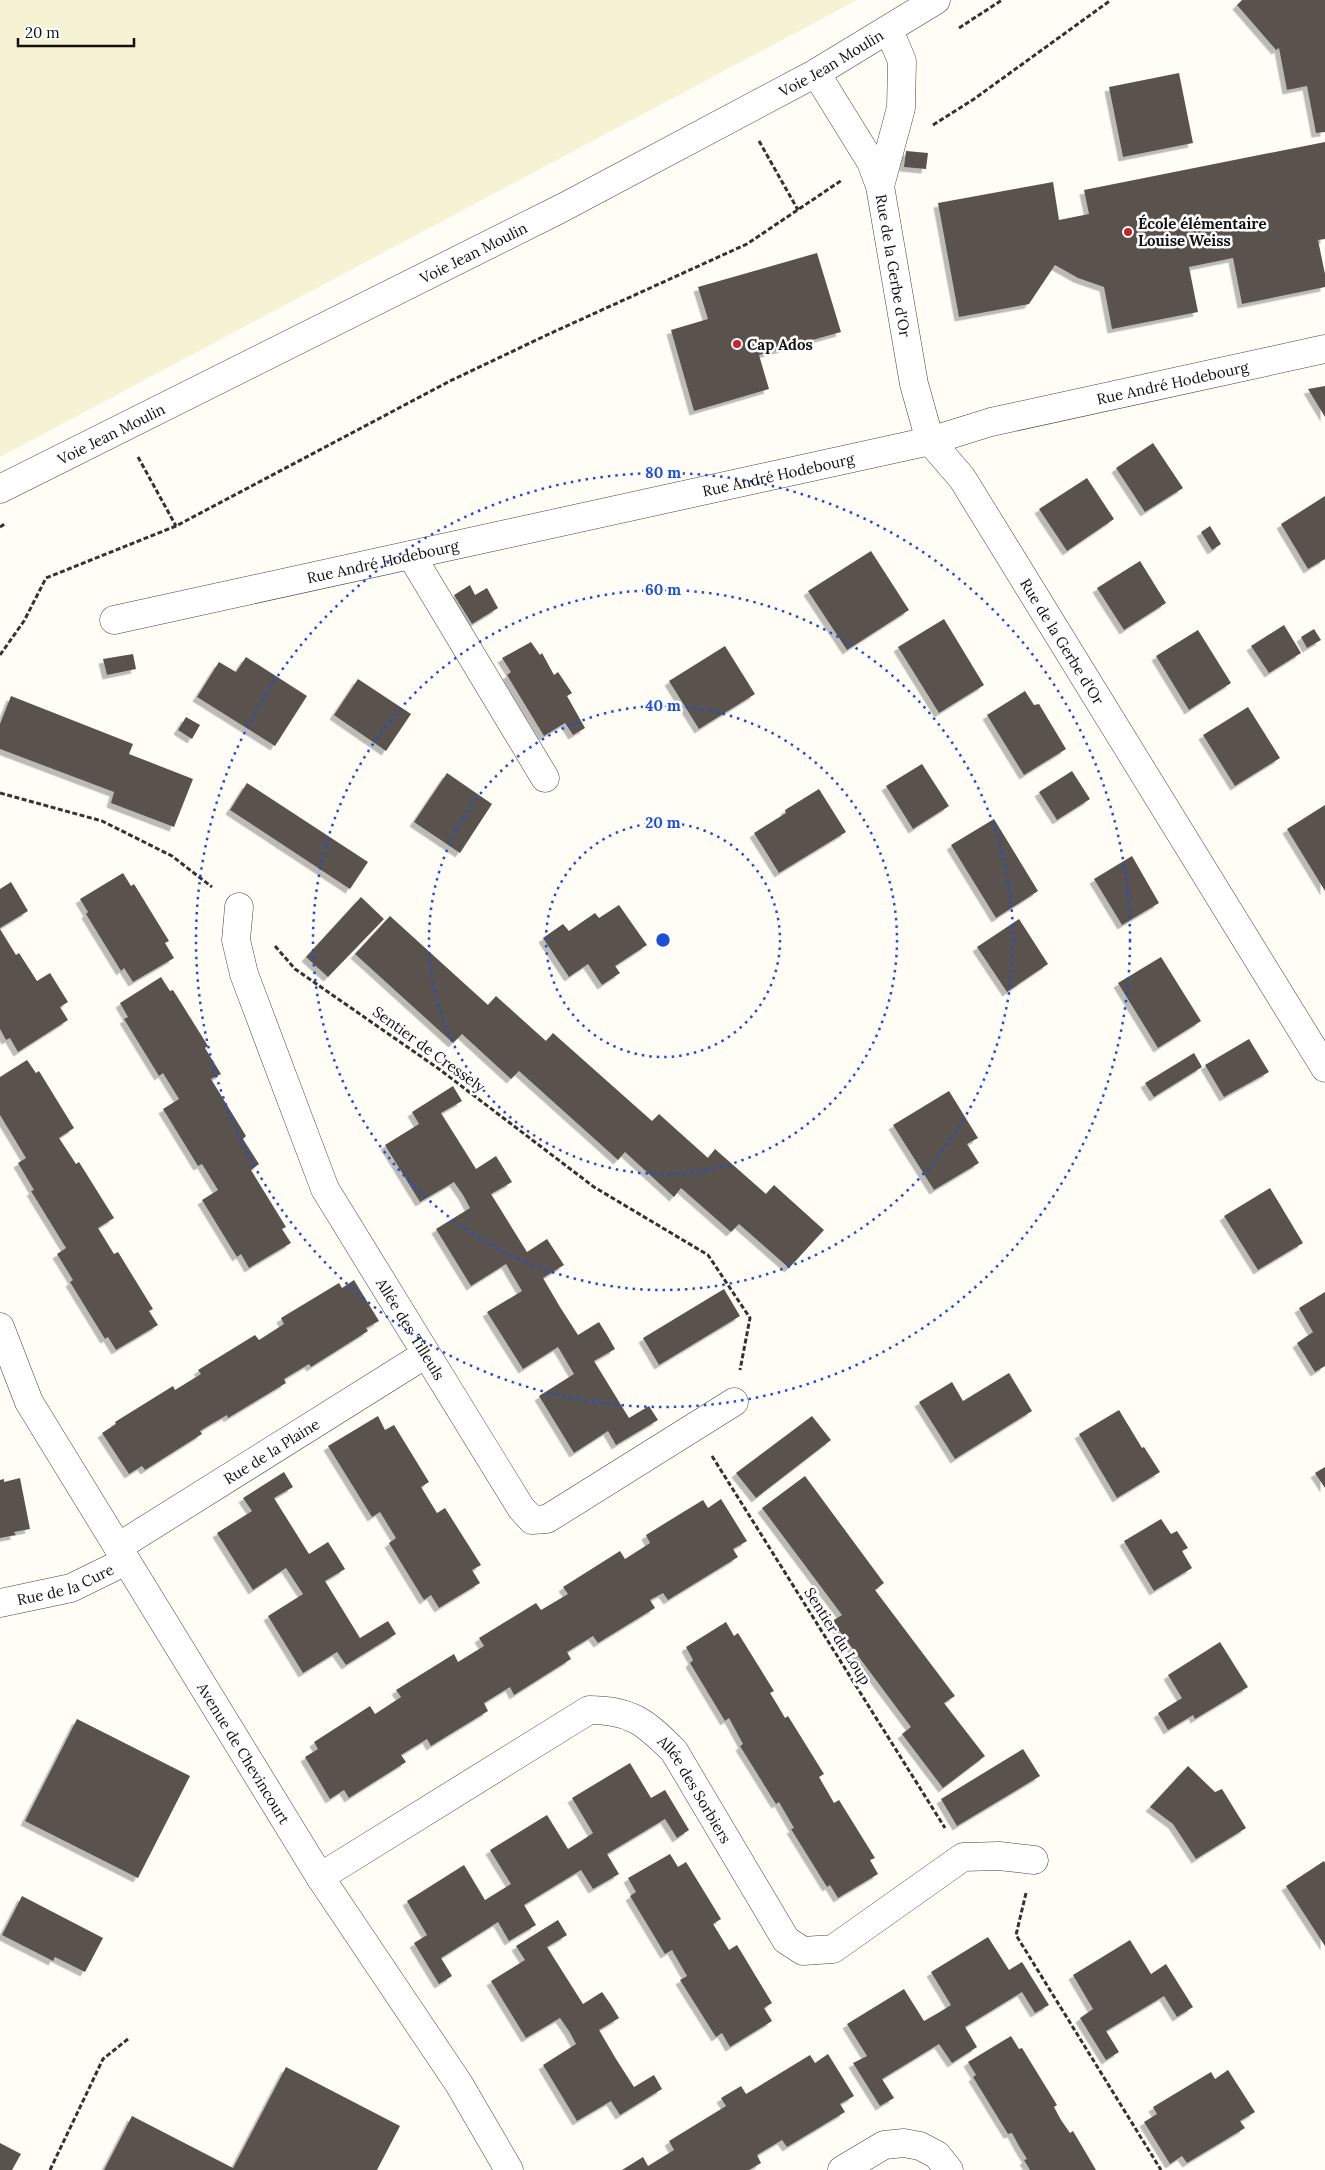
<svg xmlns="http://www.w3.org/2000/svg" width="1325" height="2170" font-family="Lora,serif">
<defs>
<filter id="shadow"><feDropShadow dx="-4.5" dy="4.5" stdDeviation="0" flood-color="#0004"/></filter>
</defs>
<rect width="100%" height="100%" fill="#fffdf5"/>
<path fill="#f6f3d4" d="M0,0H857L0,457Z"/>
<path fill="#5a524d" filter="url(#shadow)" d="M1242,0H1325V132L1316,133L1307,86L1287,90L1279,48L1276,50L1237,5Z
M1179,73L1193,143L1123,157L1109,87Z
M1325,142V239L1318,240L1325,274V287L1242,304L1233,258L1189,267L1198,312L1112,329L1104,287L1078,278L1055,265L1029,304L959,317L938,203L1053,182L1059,220L1089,214L1084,190Z
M906,151L928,153L926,169L904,167Z
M817,253L841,332L759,355L769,389L694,411L671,330L708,319L698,287Z
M1325,386V417L1308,389Z
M1153,443L1183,488L1145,512L1116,468Z
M1087,478L1114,519L1067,551L1039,509Z
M1325,496V559L1308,569L1281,524Z
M1210,526L1221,544L1212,550L1201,532Z
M871,551L909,610L847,650L808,591Z
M1140,561L1166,603L1124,630L1097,588Z
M470,585L475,595L487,588L498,608L472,624L454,595Z
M944,619L984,685L939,713L898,647Z
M1284,625L1301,653L1269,673L1251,646Z
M1314,629L1321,640L1307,648L1301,637Z
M1198,630L1231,683L1189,710L1156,656Z
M531,642L540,655L542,653L554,675L558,672L572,693L567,696L585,728L573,735L565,723L544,736L507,675L511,672L502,658Z
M725,646L755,694L699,729L669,681Z
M133,654L136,669L107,675L103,659Z
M246,657L307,696L275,746L197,697L219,662L236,672Z
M358,679L411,714L386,751L334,715Z
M1025,691L1034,705L1039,704L1066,749L1024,775L987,715Z
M11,696L133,744L129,754L193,779L174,827L111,803L114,792L0,749V724Z
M1248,707L1280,758L1235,786L1203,735Z
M186,717L200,725L192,739L178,730Z
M922,764L949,806L913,829L886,786Z
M1072,771L1090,799L1057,820L1039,792Z
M447,773L492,804L460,853L414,822Z
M247,783L368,862L350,889L230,810Z
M819,789L846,832L779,873L754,833L786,813L785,810Z
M1325,805V891L1287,829Z
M994,819L1038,891L996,918L951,845Z
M1132,856L1159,903L1122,925L1094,879Z
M123,873L131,886L134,884L169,941L165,943L174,958L133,982L124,968L121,971L86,914L88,912L80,899Z
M11,882L28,911L0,928V889Z
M361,897L384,919L328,977L306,957Z
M619,905L647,945L615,966L620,973L602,985L588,964L569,977L543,938L563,924L569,931L595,913L599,918Z
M390,916L488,1005L496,996L546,1041L553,1033L652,1121L659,1114L708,1158L715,1149L766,1194L774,1185L824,1230L789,1268L739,1224L731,1232L681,1188L674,1197L625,1152L618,1160L519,1071L511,1079L462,1034L453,1043L355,954Z
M1019,919L1048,964L1007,992L977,947Z
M0,929L16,955L19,953L37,981L50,973L68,1002L60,1007L68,1020L18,1052L10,1038L6,1040L0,1029Z
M1161,957L1201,1021L1158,1048L1118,983Z
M161,977L170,991L173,990L208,1046L205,1048L221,1074L211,1079L246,1136L243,1139L259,1164L251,1170L286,1227L282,1229L291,1243L249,1268L241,1254L237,1257L202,1200L218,1190L202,1164L198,1166L163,1109L179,1099L163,1073L159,1076L124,1019L128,1017L120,1003Z
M1249,1039L1269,1072L1224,1097L1205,1065Z
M1194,1053L1202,1067L1154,1097L1145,1083Z
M27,1060L36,1073L39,1071L74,1128L59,1138L76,1164L79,1162L114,1218L98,1228L114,1254L118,1252L153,1309L149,1311L158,1325L116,1350L108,1337L105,1339L70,1282L73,1280L57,1254L66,1248L31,1191L34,1190L18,1163L26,1158L0,1115V1077Z
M453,1086L462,1101L441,1113L476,1169L496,1156L512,1182L491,1194L527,1252L547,1239L564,1265L543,1278L560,1307L578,1335L599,1322L607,1335L615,1349L594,1361L629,1418L649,1406L658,1420L616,1445L608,1431L574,1453L539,1396L574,1374L558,1347L523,1369L487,1312L522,1291L506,1264L471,1286L436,1229L470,1208L463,1195L454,1182L420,1202L385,1145L419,1124L412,1112Z
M949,1091L978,1138L967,1144L979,1163L934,1190L893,1125Z
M1270,1188L1303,1243L1258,1270L1224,1216Z
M354,1280L379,1321L366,1328L368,1331L311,1367L309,1364L284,1379L286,1383L228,1418L227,1415L213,1423L200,1431L202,1434L145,1470L142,1466L129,1474L102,1433L116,1424L115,1422L173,1386L175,1390L201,1374L198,1370L255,1335L259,1340L284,1324L281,1318L339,1283L342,1288Z
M724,1289L740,1316L659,1365L643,1338Z
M1325,1292V1366L1315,1372L1297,1343L1313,1332L1299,1308Z
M1009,1373L1032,1411L955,1459L919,1402L952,1382L963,1401Z
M1119,1410L1142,1448L1144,1447L1160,1472L1117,1498L1079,1434Z
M378,1416L385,1430L394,1425L429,1482L421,1487L437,1513L445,1508L481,1565L472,1570L480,1583L439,1608L431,1595L424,1600L389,1543L396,1538L380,1512L372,1517L328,1446Z
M812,1416L831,1440L756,1498L736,1473Z
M1325,1467V1488L1315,1473Z
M284,1472L293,1487L274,1498L309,1554L328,1542L337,1556L345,1569L325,1581L360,1638L388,1621L396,1634L346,1665L337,1652L303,1673L268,1616L303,1594L286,1568L253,1590L217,1533L252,1511L243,1498Z
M805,1476L884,1583L875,1590L955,1696L944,1703L985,1756L943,1788L902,1734L911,1727L832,1621L842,1615L762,1508Z
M20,1478L30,1529L14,1532L16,1535L0,1538V1480L4,1479V1482Z
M721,1499L747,1541L733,1549L738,1557L668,1600L663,1593L650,1600L655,1608L598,1643L593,1636L567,1652L571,1659L514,1695L510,1687L484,1703L488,1711L431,1746L427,1739L401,1755L406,1762L349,1798L344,1790L330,1799L305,1757L318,1749L314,1742L370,1706L375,1714L401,1697L396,1690L454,1654L458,1662L484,1646L479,1638L536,1603L541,1610L568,1594L563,1587L620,1551L625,1559L650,1543L646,1535L680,1514L703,1500L708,1508Z
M1161,1519L1171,1534L1177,1531L1188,1548L1182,1551L1192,1568L1154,1591L1124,1541Z
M726,1622L734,1636L738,1633L774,1691L770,1693L778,1706L785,1718L788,1716L824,1774L819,1777L834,1803L839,1800L875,1858L870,1860L878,1874L838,1898L830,1885L827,1887L791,1829L794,1828L779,1802L776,1804L740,1746L743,1744L729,1718L725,1721L690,1663L693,1660L686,1647Z
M1220,1642L1248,1687L1195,1719L1193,1715L1168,1730L1158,1713L1182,1698L1168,1675Z
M77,1719L190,1776L138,1878L25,1821Z
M1023,1749L1040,1776L957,1826L941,1799Z
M630,1763L651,1798L665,1790L689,1830L677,1838L665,1819L607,1854L619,1874L593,1889L581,1870L524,1905L536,1925L509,1941L498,1922L441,1958L452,1976L439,1984L414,1943L427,1935L407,1901L464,1865L485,1900L511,1884L490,1850L547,1815L568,1849L581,1841L593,1833L572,1798Z
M1188,1766L1215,1792L1222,1789L1246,1828L1196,1859L1173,1824L1150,1807Z
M670,1854L678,1867L686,1862L721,1919L713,1924L729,1950L737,1945L772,2003L764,2008L772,2021L730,2047L722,2033L716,2037L680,1980L687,1976L672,1950L665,1954L630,1896L636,1892L628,1878Z
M1324,1861L1325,1863V1946L1286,1886Z
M22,1896L103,1938L85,1972L55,1957L53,1961L2,1935Z
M558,1920L567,1935L547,1947L583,2004L602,1992L611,2005L619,2018L599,2030L616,2059L634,2087L654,2075L662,2089L620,2115L611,2101L577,2121L543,2065L576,2044L569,2031L560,2018L526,2038L491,1981L525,1960L516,1946Z
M988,1937L1009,1970L1022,1962L1049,2005L1035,2013L1022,1992L965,2027L977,2047L952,2063L939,2044L882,2079L894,2098L880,2106L853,2063L867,2056L847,2024L904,1989L924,2021L938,2013L951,2005L931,1972Z
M1130,1940L1151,1974L1166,1964L1193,2007L1177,2017L1164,1996L1106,2031L1119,2052L1106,2060L1080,2018L1093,2009L1073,1975Z
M1011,2036L1019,2049L1022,2048L1057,2105L1054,2107L1061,2120L1070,2133L1073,2131L1096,2170H1030L1024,2160L1027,2159L1019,2146L1012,2133L1008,2134L973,2077L976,2075L968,2062Z
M828,2054L854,2096L840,2104L845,2112L787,2147L782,2140L757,2155L761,2163L749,2170H622L643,2157L648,2166L674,2150L669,2141L726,2106L721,2098L741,2086L746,2094L810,2055L815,2063Z
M286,2067L400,2126L377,2170H104L132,2116L233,2168Z
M1228,2070L1255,2112L1240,2121L1245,2128L1187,2163L1182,2156L1170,2164L1144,2122L1157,2114L1153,2107L1211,2072L1215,2079Z
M0,2143L21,2154L12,2170H0Z"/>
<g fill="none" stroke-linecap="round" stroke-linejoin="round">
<defs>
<g id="minor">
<path id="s1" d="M816,73L871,162L880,186L914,384L930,441L962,478L1325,1068"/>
<path d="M880,186L901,108L902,61L889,30"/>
<path id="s2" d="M0,489L562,208L816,73L936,0"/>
<path d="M411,555L545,778"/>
<path id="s3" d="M114,620L930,441L991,422L1325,349"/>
<path id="s4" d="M239,907L236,940L244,974L325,1189L521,1508L532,1520L547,1519L734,1402"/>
<path id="s5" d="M0,1327L29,1402L320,1877L459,2084L509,2170"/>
<path id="s6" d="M118,1547L426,1354"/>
<path id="s7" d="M0,1603L71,1588L126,1561"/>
<path id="s8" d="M320,1877L589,1710C631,1710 645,1722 674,1751L786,1940L803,1951L833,1949L963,1857L999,1856L1034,1860"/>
<path d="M842,2170L884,2145L904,2143L920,2146L937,2155L949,2170"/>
</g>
</defs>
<use href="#minor" stroke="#444" stroke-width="29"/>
<path stroke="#333" stroke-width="3" stroke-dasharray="5 2.5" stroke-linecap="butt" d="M959,28L1002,0
M933,125L974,99L1111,0
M759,141L798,210
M138,457L176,526
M0,527L6,523
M0,655L24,621L46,578L176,526L450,381L549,334L747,244L842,180
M0,793L102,821L172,856L212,887
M275,946L295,969L439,1069L594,1187L708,1255L750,1318L740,1370
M712,1456L945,1828
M1026,1893L1016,1935L1161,2170
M50,2170L103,2059L128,2039"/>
<use href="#minor" stroke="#fff" stroke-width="28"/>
</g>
<g fill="none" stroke="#1d4ed8" stroke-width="2.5" stroke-dasharray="2.5 5">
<circle cx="663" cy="940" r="117"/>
<circle cx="663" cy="940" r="234"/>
<circle cx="663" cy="940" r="350"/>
<circle cx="663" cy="940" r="467"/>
</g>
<g fill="#c4262e" stroke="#fff" stroke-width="2">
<circle cx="1128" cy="232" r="5"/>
<circle cx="737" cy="344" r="5"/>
</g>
<g text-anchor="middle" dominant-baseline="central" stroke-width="5" stroke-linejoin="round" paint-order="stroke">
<g font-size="15" fill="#111" stroke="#fff">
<text stroke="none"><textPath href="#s2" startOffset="934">Voie Jean Moulin</textPath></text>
<text stroke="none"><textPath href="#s2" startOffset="529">Voie Jean Moulin</textPath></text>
<text stroke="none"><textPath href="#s1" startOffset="211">Rue de la Gerbe d'Or</textPath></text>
<text stroke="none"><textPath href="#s3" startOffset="1085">Rue André Hodebourg</textPath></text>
<text stroke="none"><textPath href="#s2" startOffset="124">Voie Jean Moulin</textPath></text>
<text stroke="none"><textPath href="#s3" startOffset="680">Rue André Hodebourg</textPath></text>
<text stroke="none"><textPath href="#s3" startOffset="275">Rue André Hodebourg</textPath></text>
<text stroke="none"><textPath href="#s1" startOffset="631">Rue de la Gerbe d'Or</textPath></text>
<text transform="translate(429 1049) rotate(36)">Sentier de Cressely</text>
<text stroke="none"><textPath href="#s4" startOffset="462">Allée des Tilleuls</textPath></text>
<text stroke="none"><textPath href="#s6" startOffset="181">Rue de la Plaine</textPath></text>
<text stroke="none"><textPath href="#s7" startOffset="68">Rue de la Cure</textPath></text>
<text transform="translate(838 1636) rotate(58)">Sentier du Loup</text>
<text stroke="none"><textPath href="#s5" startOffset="492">Avenue de Chevincourt</textPath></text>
<text stroke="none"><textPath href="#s8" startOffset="458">Allée des Sorbiers</textPath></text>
</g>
<g font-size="15" font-weight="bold" fill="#111" stroke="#fff" text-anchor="start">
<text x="1138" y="223">École élémentaire<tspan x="1138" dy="17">Louise Weiss</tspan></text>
<text x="747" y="344">Cap Ados</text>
</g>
</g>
<circle cx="663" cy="940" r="8" fill="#1d4ed8" stroke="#fff" stroke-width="2.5"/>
<g font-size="15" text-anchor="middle" font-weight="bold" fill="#1d4ed8" stroke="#fff" stroke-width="5" stroke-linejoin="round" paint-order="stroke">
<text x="663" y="478">80 m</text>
<text x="663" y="595">60 m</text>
<text x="663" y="711">40 m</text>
<text x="663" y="828">20 m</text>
</g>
<path d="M18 38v8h116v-8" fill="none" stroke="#111111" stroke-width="2.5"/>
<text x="25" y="38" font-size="15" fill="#111111" stroke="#ffffff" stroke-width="4" paint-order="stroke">20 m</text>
</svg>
